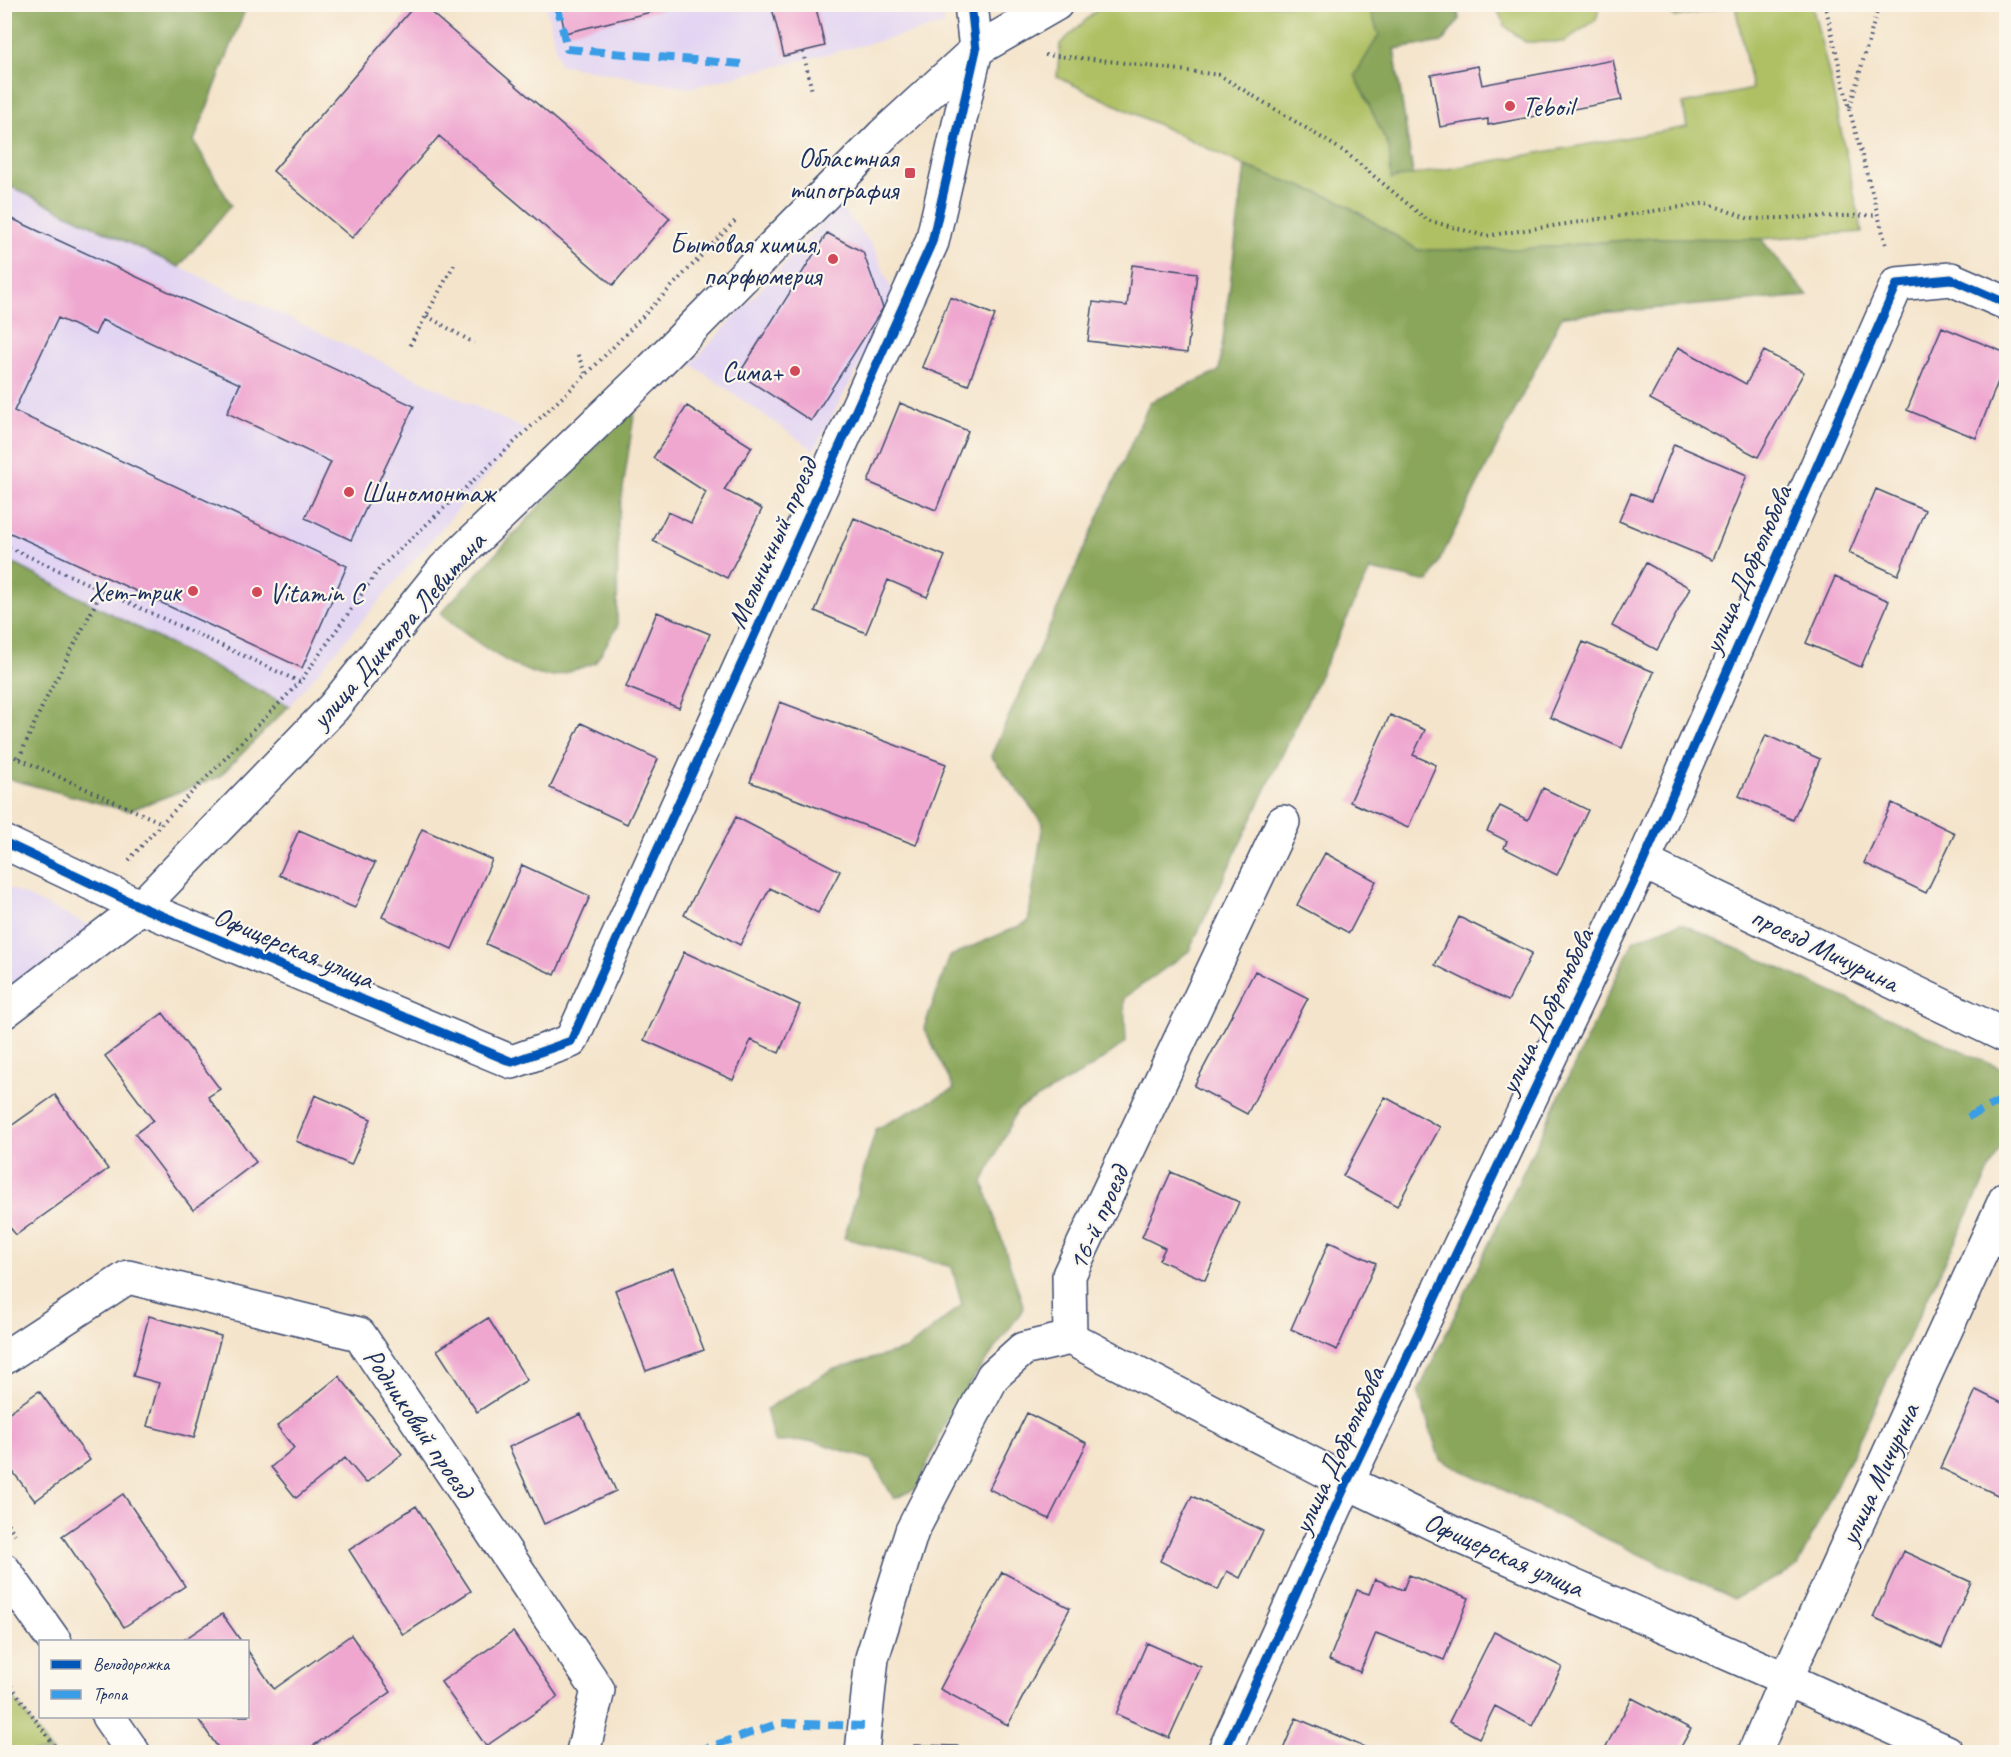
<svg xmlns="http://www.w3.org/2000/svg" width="2011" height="1757" font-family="Caveat,sans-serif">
<rect width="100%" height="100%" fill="#fbf7ec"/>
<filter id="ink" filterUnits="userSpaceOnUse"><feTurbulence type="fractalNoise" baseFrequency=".0167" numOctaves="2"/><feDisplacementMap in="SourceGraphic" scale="12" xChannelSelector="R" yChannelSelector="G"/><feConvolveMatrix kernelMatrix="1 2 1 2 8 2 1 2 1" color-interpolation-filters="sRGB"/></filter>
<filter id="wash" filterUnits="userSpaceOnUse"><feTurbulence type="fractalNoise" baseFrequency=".008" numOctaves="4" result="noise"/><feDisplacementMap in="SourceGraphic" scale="24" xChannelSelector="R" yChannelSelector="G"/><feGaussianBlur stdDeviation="1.35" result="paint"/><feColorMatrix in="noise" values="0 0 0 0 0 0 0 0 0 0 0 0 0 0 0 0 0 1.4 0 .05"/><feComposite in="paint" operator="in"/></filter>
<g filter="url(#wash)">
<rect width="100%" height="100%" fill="#f4e4cb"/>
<path fill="#e2d4f3" d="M546,5H943L944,25L689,88L559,64Z
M4,184L526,430L289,706L5,559Z
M839,205L873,246L895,298L814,450L691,364Z
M5,886L93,927L5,995Z"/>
<path fill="#aec064" stroke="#647861" stroke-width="1.5" d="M1114,5H1457L1459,20L1442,42L1394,49L1413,175L1687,127L1683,104L1752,89L1735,5L1675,17L1656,5H1812L1831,82L1862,232L1761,239L1650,238L1521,249L1418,250L1338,200L1245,166L1057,77L1060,44L1098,9Z
M1495,5H1600L1596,20L1563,42H1525L1505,26Z
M4,1686H5L52,1752H5Z"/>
<path fill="#8aa65a" stroke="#526a5c" stroke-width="1.5" d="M5,4L247,5L194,141L231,205L179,267L5,184Z
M1368,5H1457L1459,20L1442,42L1394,49L1413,175L1391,179L1389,148L1355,75L1379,35Z
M1245,166L1338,200L1418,250L1521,249L1650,238L1761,239L1808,296L1562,316L1429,582L1370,570L1189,951L1124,998L1126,1042L1090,1068L1017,1110L983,1182L1024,1308L952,1408L916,1489L894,1499L872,1460L814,1441L774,1442L766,1409L831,1370L907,1349L962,1305L952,1267L844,1238L876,1129L954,1089L924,1028L950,956L1028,922L1043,823L991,756L1150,402L1219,371Z
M636,402L618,522L617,627L595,663C582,667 568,673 554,676C524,680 463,633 440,614Z
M4,559H5L289,706L219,777L128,811L5,778Z
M1680,923L2002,1069L2006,1096V1136L1797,1567L1734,1599L1440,1460L1418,1392L1634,940Z"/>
<g id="blocks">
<path fill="#efa7d0" d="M416,4H421L670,218L613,285L439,136L352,238L273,171Z
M559,4H680V5L565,33Z
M771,4H815L825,46L784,56Z
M1613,60L1622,100L1488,125V119L1440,127L1431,75L1478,66L1482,85Z
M4,215L414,406L351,540L305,518L331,462L227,413L240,384L102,320L95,335L58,318L14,411L347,566L302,668L4,530Z
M827,233L863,252L883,308L811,421L739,374Z
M1132,265L1197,273L1187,353L1088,341L1093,302L1127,306Z
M950,297L995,315L968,385L922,367Z
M1942,327L2006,353V361L1976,438L1907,410Z
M1678,347L1746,384L1764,351L1804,372L1758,457L1650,399Z
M900,403L968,431L936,510L868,482Z
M687,406L752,447L724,490L762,509L727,578L653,541L668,512L691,523L706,492L653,458Z
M1674,444L1747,475L1712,560L1619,521L1631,493L1651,501Z
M1876,489L1925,510L1898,575L1849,553Z
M854,518L945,556L927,597L888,580L866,633L815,611Z
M1646,563L1690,588L1657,650L1612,626Z
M1835,577L1889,601L1861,667L1806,643Z
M657,612L710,634L679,708L626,687Z
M1583,642L1654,672L1622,748L1550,717Z
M780,702L946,764L916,845L750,782Z
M1390,715L1425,730L1413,755L1436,765L1408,828L1350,802Z
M581,723L658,759L627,824L550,788Z
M1766,735L1820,759L1793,820L1739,796Z
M1543,788L1588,810L1557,875L1504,848L1507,841L1487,831L1500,806L1528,820Z
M1892,803L1955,833L1926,893L1864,863Z
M736,817L840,871L818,913L770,888L740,945L684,915Z
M422,829L492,860L452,949L382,917Z
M299,830L375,863L355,908L279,875Z
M1325,853L1376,881L1349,933L1297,905Z
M522,865L590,896L555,975L486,944Z
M1459,917L1532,953L1508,1001L1435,965Z
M684,952L800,1005L779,1053L751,1040L733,1080L644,1040Z
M1255,971L1308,998L1247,1114L1194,1086Z
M163,1013L220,1089L208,1097L256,1162L193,1210L135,1134L153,1120L105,1056Z
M55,1095L108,1169L16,1235L4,1220V1131Z
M315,1095L371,1119L351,1165L296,1141Z
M1385,1097L1440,1127L1397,1206L1343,1176Z
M1171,1172L1239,1202L1205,1280L1159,1260L1165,1248L1142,1237Z
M1329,1242L1376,1263L1337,1350L1291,1329Z
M673,1268L704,1350L646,1371L615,1290Z
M149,1316L221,1336L194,1438L147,1426L159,1383L133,1376Z
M488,1318L527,1380L477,1412L437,1350Z
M339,1376L402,1454L366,1483L345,1458L296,1498L271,1467L294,1448L277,1426Z
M1976,1390L2006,1405V1499L1940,1468Z
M39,1391L90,1460L35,1501L4,1460V1416Z
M1027,1413L1087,1443L1049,1519L989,1489Z
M581,1414L616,1491L544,1524L509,1447Z
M123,1494L185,1586L124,1627L62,1536Z
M1192,1496L1263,1531L1240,1578L1227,1571L1218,1590L1160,1561Z
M416,1506L471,1591L403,1635L349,1550Z
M1903,1551L1971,1582L1942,1648L1873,1617Z
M1002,1572L1070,1608L1008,1725L940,1689Z
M1409,1575L1469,1598L1444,1660L1376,1633L1360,1672L1329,1660L1357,1590L1369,1594L1375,1579L1403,1590Z
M222,1614L241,1641H182Z
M513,1632L558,1697L486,1746L441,1682Z
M1494,1632L1562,1667L1532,1726L1495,1706L1479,1738L1449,1722Z
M351,1635L391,1692L304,1752H221L196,1716H248V1651L274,1689Z
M1147,1643L1201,1667L1169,1738L1116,1714Z
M1632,1698L1691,1729L1678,1752H1603Z
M1296,1718L1376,1752H1282Z
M914,1745L959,1746V1752H914Z"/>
</g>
</g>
<g filter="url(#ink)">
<use href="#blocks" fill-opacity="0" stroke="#3c4a6e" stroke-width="1.5"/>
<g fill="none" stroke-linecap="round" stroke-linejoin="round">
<defs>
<path id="street" d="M4,842L141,907L512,1062L571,1041L932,242L976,50L971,4
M1643,862L2006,1036
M1070,1338L1347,1482L1459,1536L1786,1679L1947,1752
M1070,1338L1069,1275L1283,822
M4,1358L128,1277L359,1334L598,1690L583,1752
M4,1570L55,1642
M108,1716L133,1752
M862,1752L872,1658L912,1531L993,1376L1023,1349L1070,1338
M1224,1752L1347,1482L1643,862L1897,284L1951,279L2006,303
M1755,1752L1786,1679L2006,1198"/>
<path id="secondary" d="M4,1012L141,907L333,708L444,569L644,377L883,135L976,50L1056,4"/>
</defs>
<use href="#street" stroke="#3c4a6e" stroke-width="36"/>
<use href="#secondary" stroke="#3c4a6e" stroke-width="36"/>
<path stroke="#3c4a6e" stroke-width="4" stroke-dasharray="1.5 4.5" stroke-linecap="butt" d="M1825,4L1849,108L1887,248
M803,52L812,91
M1045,55L1092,59L1219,75L1345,152L1427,220L1485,236L1707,203L1749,219L1878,215
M1850,107L1879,4
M427,316L474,343
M410,345L456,261
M578,355L586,375
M4,545L300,682L380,568L586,375L737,219
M4,752L162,823
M19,758L43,705L102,591
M129,860L162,823L300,682
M4,1519L15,1534
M4,1676L59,1752"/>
<use href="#street" stroke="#fff" stroke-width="33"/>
<use href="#secondary" stroke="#fff" stroke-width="33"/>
<path stroke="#3b9de6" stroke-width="8" stroke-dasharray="15 8" stroke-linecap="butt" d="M557,4L567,49L741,64
M1968,1117L2006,1098
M695,1752L780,1723L864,1726"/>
<defs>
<path id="cycleway" d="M4,842L141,907L512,1062L571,1041L932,242L976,50L971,4
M1224,1752L1347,1482L1643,862L1897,284L1951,279L2006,303"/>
</defs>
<use href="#cycleway" stroke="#fbf7ec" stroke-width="13"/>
<use href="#cycleway" stroke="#0057b8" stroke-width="9"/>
</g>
</g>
<g fill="#d1495b" stroke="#fbf7ec" stroke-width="2">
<circle cx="1510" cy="106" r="6"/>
<rect x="904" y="167" width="12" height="12" rx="3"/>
<circle cx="833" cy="259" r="6"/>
<circle cx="795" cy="371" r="6"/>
<circle cx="349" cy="492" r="6"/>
<circle cx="193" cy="591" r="6"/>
<circle cx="257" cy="592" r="6"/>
</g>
<g text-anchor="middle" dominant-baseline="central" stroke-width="4.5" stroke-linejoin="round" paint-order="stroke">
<g font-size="28" fill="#1b2f5e" stroke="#fbf7ec" text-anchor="end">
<text x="1522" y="106" text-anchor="start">Teboil</text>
<text x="898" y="157">Областная<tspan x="898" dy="32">типография</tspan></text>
<text x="821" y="243">Бытовая химия,<tspan x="821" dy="32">парфюмерия</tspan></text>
<text x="783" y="371">Сима+</text>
<text x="361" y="492" text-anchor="start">Шиномонтаж</text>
<text x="181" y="591">Хет-трик</text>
<text x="269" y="592" text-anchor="start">Vitamin C</text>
</g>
<g font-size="28" fill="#1b2f5e" stroke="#fbf7ec">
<text transform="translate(772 543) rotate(-66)">Мельничный проезд</text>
<text transform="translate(1747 569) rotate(-66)">улица Добролюбова</text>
<text transform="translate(398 630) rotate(-49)">улица Диктора Левитана</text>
<text transform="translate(294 947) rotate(23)">Офицерская улица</text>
<text transform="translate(1825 949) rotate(26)">проезд Мичурина</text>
<text transform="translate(1546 1011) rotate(-64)">улица Добролюбова</text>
<text transform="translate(1098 1218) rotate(-66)">16-й проезд</text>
<text transform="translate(419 1423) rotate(56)">Родниковый проезд</text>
<text transform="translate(1338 1450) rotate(-65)">улица Добролюбова</text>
<text transform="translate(1879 1474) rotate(-65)">улица Мичурина</text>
<text transform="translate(1504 1554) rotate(24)">Офицерская улица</text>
</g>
</g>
<rect width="2011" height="1757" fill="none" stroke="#fbf7ec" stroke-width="24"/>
<rect x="39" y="1640" width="210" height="78" fill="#fbf7ec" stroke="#a1a7b3" stroke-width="1.5"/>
<rect x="51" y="1660" width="30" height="9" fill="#0057b8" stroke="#a1a7b3" stroke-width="1.5"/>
<text x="93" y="1670" font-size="18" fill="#1b2f5e">Велодорожка</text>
<rect x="51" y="1690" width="30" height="9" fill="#3b9de6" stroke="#a1a7b3" stroke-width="1.5"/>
<text x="93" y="1700" font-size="18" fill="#1b2f5e">Тропа</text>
</svg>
